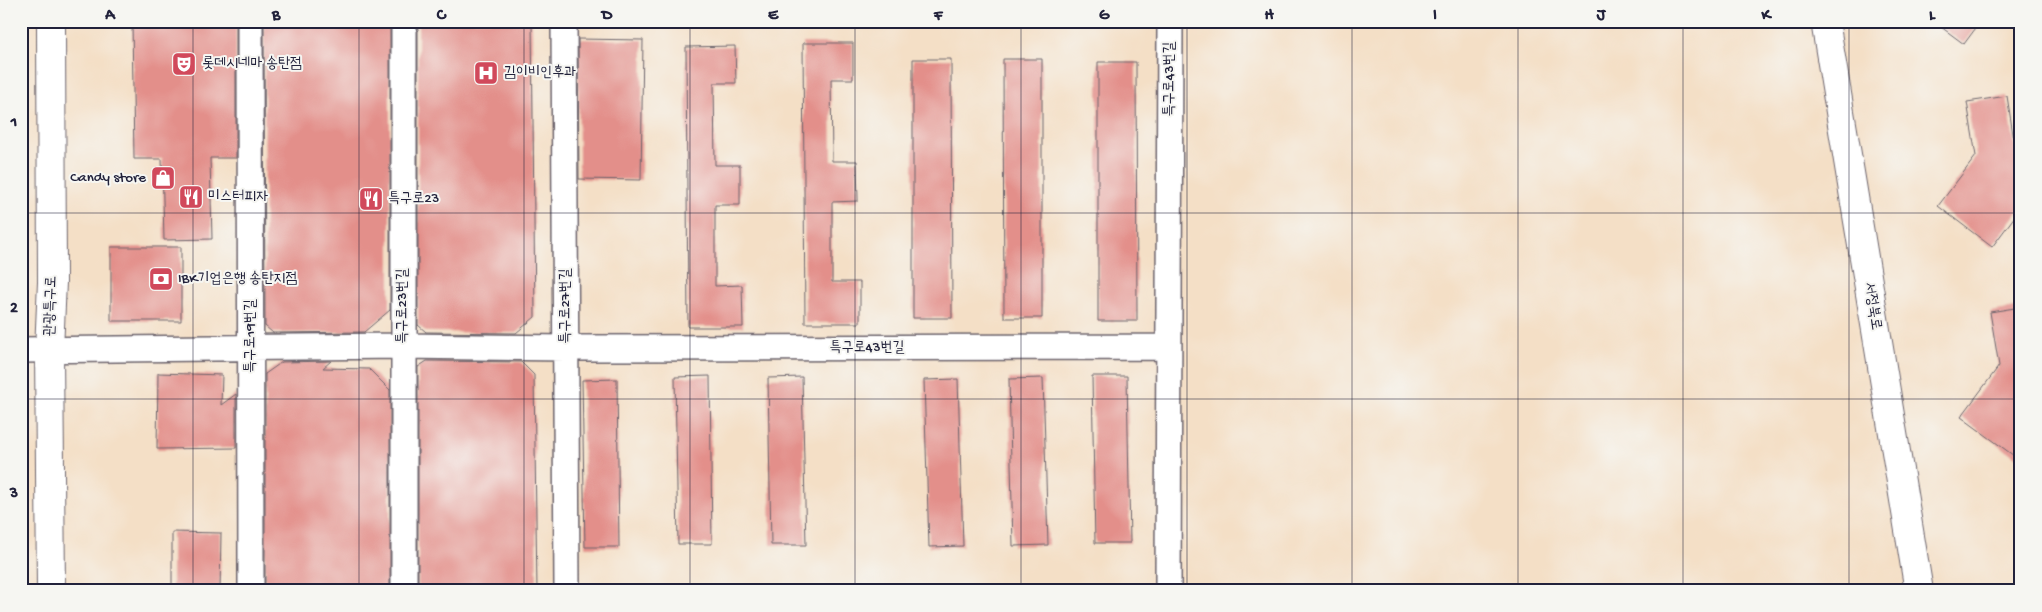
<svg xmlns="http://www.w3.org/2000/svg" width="2042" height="612" font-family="'Gochi Hand','Poor Story',sans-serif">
<rect width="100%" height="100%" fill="#f6f6f2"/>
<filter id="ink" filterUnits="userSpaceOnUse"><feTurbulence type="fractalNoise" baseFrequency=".02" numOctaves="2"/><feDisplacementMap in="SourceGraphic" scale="10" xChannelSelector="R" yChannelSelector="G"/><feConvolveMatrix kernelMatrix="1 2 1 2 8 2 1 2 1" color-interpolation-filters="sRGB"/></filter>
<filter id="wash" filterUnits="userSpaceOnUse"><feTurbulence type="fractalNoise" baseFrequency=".0096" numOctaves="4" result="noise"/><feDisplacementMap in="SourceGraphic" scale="20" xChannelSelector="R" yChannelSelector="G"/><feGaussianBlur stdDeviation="1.12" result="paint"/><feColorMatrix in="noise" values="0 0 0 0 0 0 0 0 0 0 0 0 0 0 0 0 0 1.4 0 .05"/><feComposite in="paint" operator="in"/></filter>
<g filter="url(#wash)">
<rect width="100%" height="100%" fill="#f4dfc6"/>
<g id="blocks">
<path fill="#e38f8a" d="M132,21H236V158H210L212,239L164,240L162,159H134Z
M264,21H390V310L364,332L273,333L265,326Z
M418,21H532L535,317L516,333L426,332L418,325Z
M1933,21H1981L1964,44Z
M578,39L643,40L641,180L579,179Z
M803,43H853V79H831L832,161H857L858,201L832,202V282H860V323H805Z
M735,46L736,83H714L715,165H740V205H715V286L742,285L743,327H688L686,47Z
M913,59H951L952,318H913Z
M1003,59H1042V318H1004Z
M1098,62H1136L1137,321H1098Z
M2007,96L2017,160L2021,159V208L1992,247L1938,206L1976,156L1967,102Z
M111,247H181V321H111Z
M2021,307V461L1961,417L1999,366L1990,312Z
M331,361L323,368L369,369L390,390V591H265V374L282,362Z
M427,361L521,362L534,375L537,591H418V367Z
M158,373L222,375L221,405L236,394V448L157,449Z
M710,376L712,544H678L675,377Z
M1092,376H1127L1130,543H1095Z
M802,377L806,545H771L768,378Z
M1043,378L1048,545L1013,546L1009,379Z
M617,379L619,547H585L582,380Z
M958,379L963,546L929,547L924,380Z
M172,532L221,533L220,591H172Z"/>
</g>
</g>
<g filter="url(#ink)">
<use href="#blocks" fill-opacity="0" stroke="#6c646c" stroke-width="1"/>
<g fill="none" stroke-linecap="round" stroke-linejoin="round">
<defs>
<path id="minor" d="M250,21L251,591
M564,21L567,591
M21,350L403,346L566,348L1168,347
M404,591V21
M1168,591L1170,21"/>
<path id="tertiary" d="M51,21L52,282L49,350L51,591
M1825,21L1919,591"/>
</defs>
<use href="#minor" stroke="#6c646c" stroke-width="28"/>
<use href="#tertiary" stroke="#6c646c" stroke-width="30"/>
<use href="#minor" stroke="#fff" stroke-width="25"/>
<use href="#tertiary" stroke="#fff" stroke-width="28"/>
</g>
</g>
<path fill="none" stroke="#22223b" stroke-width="1" stroke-opacity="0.55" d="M193,21V591M359,21V591M524,21V591M690,21V591M855,21V591M1021,21V591M1187,21V591M1352,21V591M1518,21V591M1683,21V591M1849,21V591M21,213H2021M21,399H2021"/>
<defs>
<symbol id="theatre-square" viewBox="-11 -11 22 22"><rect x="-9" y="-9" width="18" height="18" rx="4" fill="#d1495b" stroke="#f6f6f2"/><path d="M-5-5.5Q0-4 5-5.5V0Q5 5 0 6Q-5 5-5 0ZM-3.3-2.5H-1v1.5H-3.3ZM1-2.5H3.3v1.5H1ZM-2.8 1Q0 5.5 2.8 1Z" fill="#fff"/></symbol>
<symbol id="hospital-square" viewBox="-11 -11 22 22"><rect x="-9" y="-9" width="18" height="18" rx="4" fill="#d1495b" stroke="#f6f6f2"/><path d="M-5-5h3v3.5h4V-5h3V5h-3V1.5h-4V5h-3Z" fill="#fff"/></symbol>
<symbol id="shop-square" viewBox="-11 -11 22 22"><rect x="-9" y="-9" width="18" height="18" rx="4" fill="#d1495b" stroke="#f6f6f2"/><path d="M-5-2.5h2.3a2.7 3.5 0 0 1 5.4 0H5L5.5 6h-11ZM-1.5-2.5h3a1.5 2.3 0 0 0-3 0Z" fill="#fff"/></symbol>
<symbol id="restaurant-square" viewBox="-11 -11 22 22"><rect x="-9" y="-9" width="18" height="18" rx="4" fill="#d1495b" stroke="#f6f6f2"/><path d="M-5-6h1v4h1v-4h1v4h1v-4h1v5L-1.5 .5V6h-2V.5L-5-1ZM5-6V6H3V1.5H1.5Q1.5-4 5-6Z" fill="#fff"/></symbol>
<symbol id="bank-square" viewBox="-11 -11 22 22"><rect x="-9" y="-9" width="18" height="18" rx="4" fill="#d1495b" stroke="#f6f6f2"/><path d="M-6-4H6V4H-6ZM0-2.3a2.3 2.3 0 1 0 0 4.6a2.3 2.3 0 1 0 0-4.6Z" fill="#fff"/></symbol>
</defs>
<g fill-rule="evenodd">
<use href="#theatre-square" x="170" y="50" width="28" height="28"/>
<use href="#hospital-square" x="472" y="59" width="28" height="28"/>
<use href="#shop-square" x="149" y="164" width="28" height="28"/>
<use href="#restaurant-square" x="177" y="183" width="28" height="28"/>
<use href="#restaurant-square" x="357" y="185" width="28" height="28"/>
<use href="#bank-square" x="147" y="265" width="28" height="28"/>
</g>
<g text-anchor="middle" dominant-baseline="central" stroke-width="4" stroke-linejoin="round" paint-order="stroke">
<g font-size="15" fill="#22223b" stroke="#f6f6f2" text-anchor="start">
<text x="202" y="64">롯데시네마 송탄점</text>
<text x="504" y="73">김이비인후과</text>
<text x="146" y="178" text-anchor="end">Candy store</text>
<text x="208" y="197">미스터피자</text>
<text x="388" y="199">특구로23</text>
<text x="178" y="279">IBK기업은행 송탄지점</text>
</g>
<g font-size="15" fill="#22223b" stroke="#f6f6f2">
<text transform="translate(1170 79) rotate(-90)">특구로43번길</text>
<text transform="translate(51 306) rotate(-88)">관광특구로</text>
<text transform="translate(403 306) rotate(-90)">특구로23번길</text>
<text transform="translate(566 306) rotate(-90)">특구로27번길</text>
<text transform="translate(1872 306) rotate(81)">서정북로</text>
<text transform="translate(251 336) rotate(-90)">특구로19번길</text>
<text x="867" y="348">특구로43번길</text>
</g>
</g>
<rect width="2042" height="612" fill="none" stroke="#f6f6f2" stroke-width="55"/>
<rect x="28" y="28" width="1986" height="556" fill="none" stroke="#22223b" stroke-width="2"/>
<g font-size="16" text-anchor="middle" font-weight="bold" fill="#22223b">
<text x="110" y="19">A</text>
<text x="276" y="19">B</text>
<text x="441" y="19">C</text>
<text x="607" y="19">D</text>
<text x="773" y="19">E</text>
<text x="938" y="19">F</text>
<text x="1104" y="19">G</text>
<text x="1269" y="19">H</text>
<text x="1435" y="19">I</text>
<text x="1601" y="19">J</text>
<text x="1766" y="19">K</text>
<text x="1932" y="19">L</text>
<text x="14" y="126">1</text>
<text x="14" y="312">2</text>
<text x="14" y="497">3</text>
</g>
</svg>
